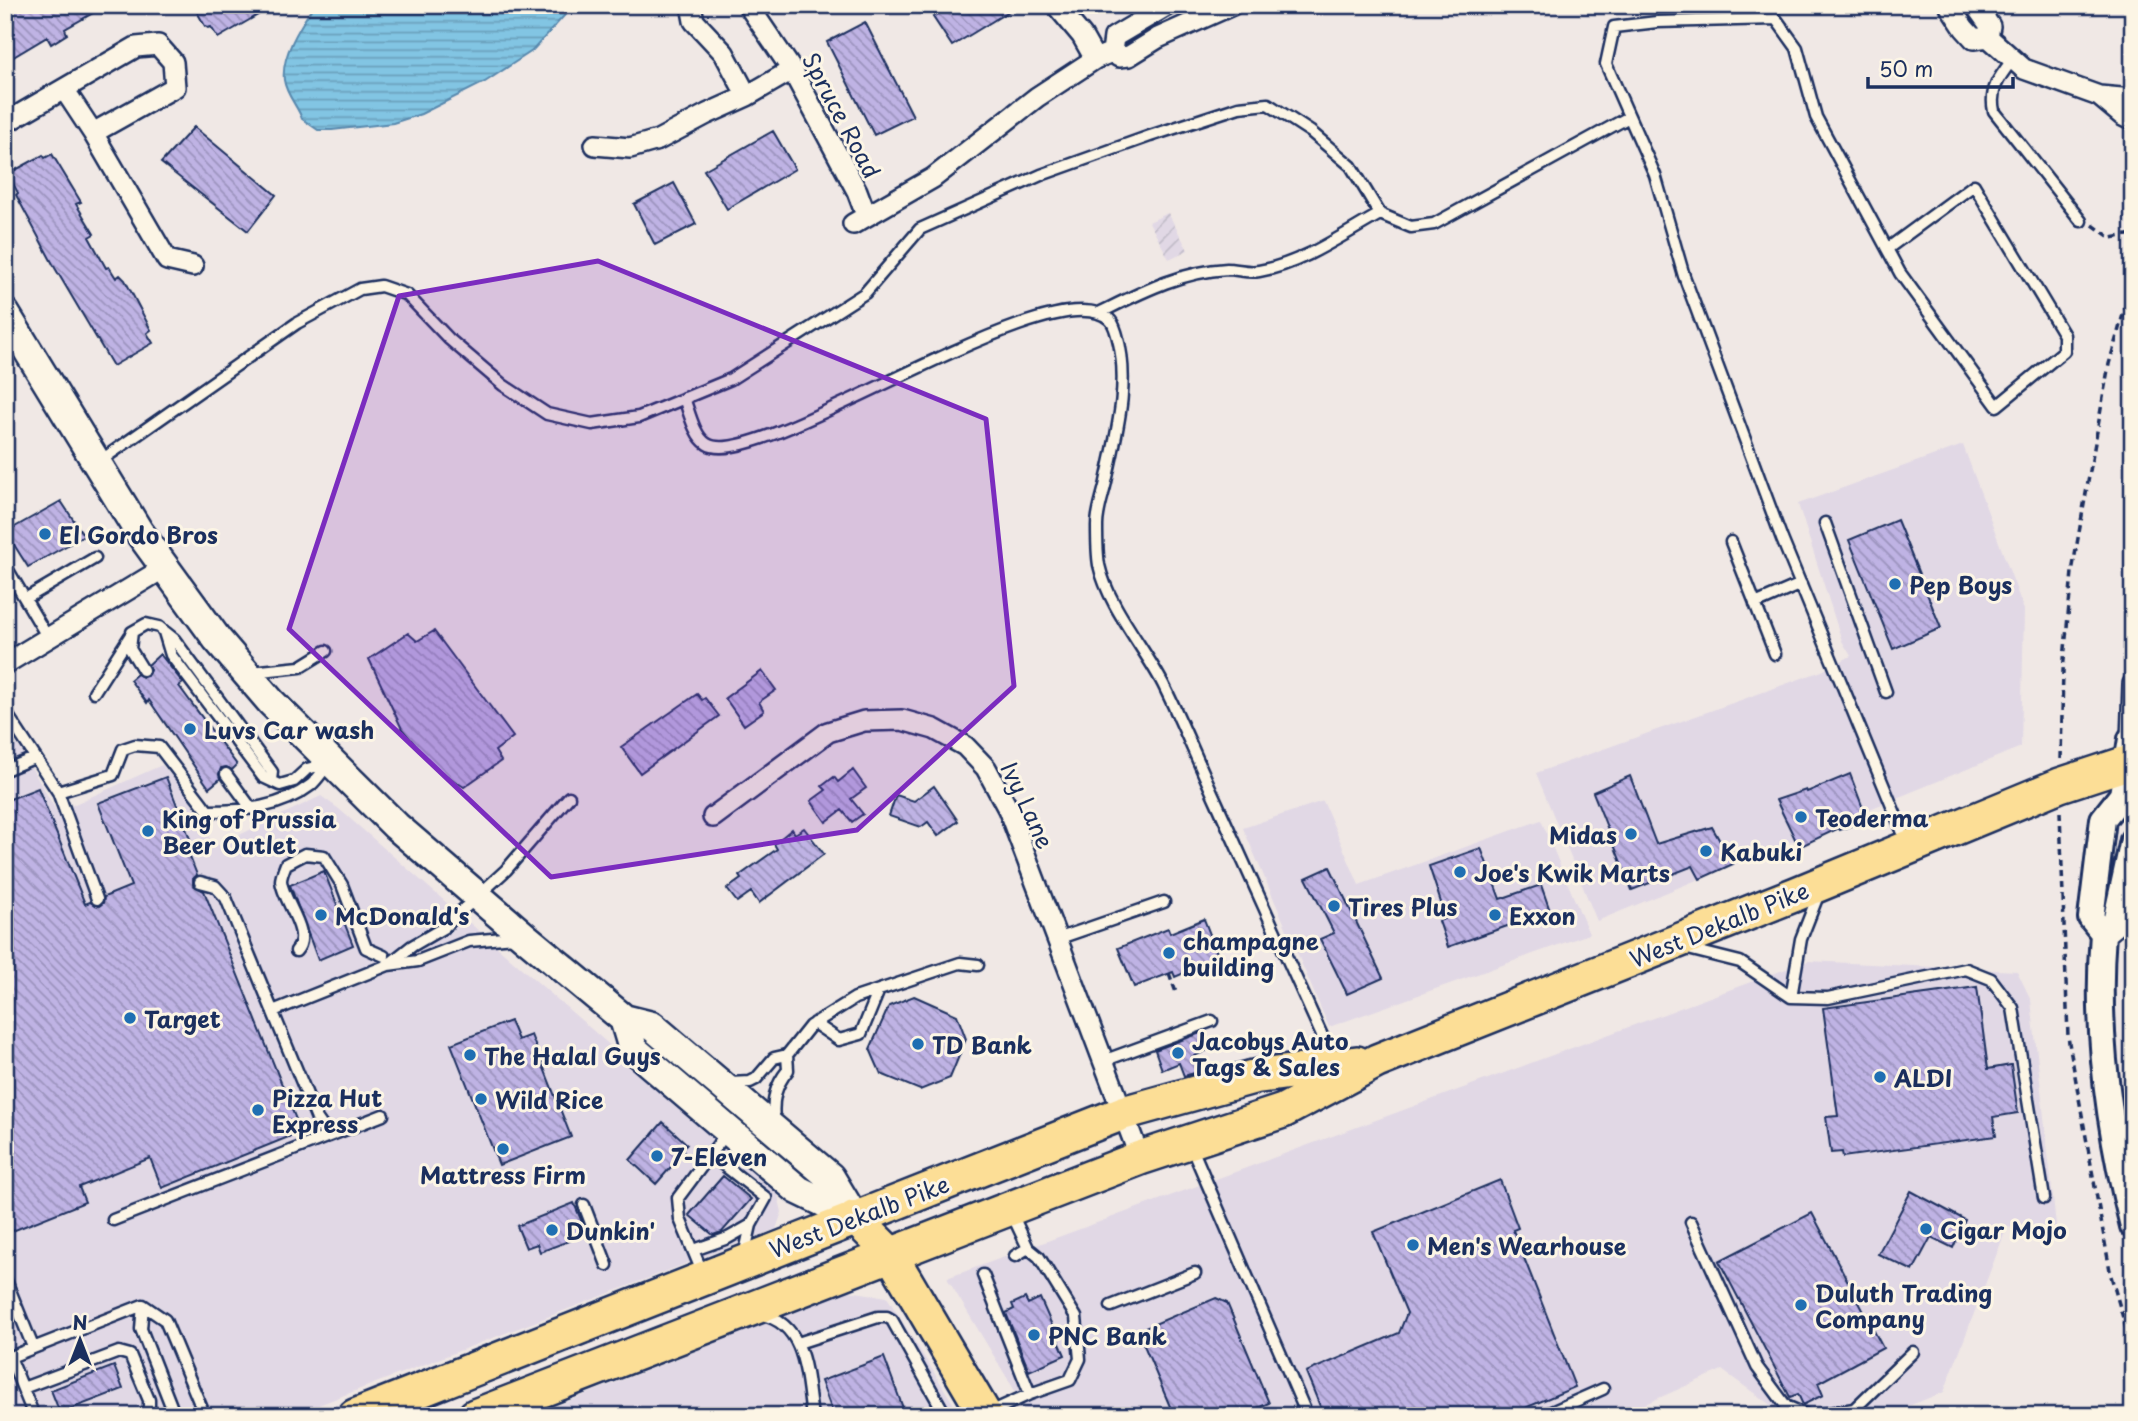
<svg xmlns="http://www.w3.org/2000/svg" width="2138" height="1421" font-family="'Playpen Sans',sans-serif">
<defs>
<pattern id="industrial-furrows" width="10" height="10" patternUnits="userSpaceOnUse" patternTransform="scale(1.75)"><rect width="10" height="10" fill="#e1d8e5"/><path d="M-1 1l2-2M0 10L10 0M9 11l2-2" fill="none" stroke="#c0bac7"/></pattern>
<pattern id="water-rules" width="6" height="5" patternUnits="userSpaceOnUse" patternTransform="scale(1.75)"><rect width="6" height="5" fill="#82c5e3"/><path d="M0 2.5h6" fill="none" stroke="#6aa0bb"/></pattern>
<pattern id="building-back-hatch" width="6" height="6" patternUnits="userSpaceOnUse" patternTransform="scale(1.75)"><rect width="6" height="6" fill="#bfb3e4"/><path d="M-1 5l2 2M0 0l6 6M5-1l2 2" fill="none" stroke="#9a92bc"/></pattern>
</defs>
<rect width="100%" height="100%" fill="#f0e8e5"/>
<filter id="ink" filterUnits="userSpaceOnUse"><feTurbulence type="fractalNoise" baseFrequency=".0143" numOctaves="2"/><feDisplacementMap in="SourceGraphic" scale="14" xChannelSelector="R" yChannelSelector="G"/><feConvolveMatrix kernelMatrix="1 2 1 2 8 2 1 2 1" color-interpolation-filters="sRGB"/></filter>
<g filter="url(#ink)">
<path fill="#e1d8e5" d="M1963,445L2024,610L2021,747L1597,921L1536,773L1822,671L1851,656L1842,641L1798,504Z
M5,729L21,750L57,812L162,765L188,795L214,847L321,796L339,809L777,1191L782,1212L776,1229L290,1416H5Z
M1323,801L1359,885L1541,820L1589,934L1329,1027L1243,828Z
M1808,961L2017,971L2031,1000L2057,1234L2007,1227L1944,1392L1883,1416H1786L1722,1370L1618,1416H1030L947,1278Z
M849,1291L887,1297L961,1416H531Z"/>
<path fill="url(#industrial-furrows)" d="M1168,213L1188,250L1169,259L1149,222Z"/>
<path fill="url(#water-rules)" stroke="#5989ae" stroke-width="2" d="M314,5H574L532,51L485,82L421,114L393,123L332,130H318L302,119C299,108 286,95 284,80C281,55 301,25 314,5Z"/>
<path fill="url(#building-back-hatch)" stroke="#1b2f5e" stroke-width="2" d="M5,5H107L65,29L67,34L51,44L47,37L5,62Z
M193,5H252L258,15L218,38L211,27L208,28L205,26Z
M953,5H1019L952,46L933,17Z
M865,22L913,116L874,135L827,42Z
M194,127L276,195L248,231L161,163Z
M773,131L795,169L727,209L704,170Z
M52,154L81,202L76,204L94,234L89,237L106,268L109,267L116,278L120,275L125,280L151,330L147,333L153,343L113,366L55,268L16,195L18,193L8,174L43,155L45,158Z
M674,183L696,224L655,245L634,204Z
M61,501L84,536L28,567L6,532Z
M1897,520L1941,628L1893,649L1849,540Z
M434,631L513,737L495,751L501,761L464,787L439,771L420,751L402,729L369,659L408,633L417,641Z
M160,654L183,683L179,686L237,765L232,770L226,767L221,768L219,774L220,779L209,788L149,700L147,703L130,680L137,674L143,677L147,676L150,670L148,665Z
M762,671L776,690L759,702L764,711L744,725L725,698Z
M697,694L702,700L705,698L719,716L640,773L621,747Z
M853,770L866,788L851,799L863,814L852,822L842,810L826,822L811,801L826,790L822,786L834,777L838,782Z
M1850,774L1867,819L1840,830L1839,828L1799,847L1776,800L1806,790L1807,792Z
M1630,776L1656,844L1712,827L1733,864L1700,879L1693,866L1632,890L1593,792Z
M166,777L192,844L186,847L197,875L193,879V885L204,891L301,1132L162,1188L150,1158L79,1187L85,1202L5,1234V801L38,788L85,904L90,902L99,906L103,903L104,897L131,886L98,803Z
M934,786L958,821L938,836L928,822L921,827L889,816L896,795L914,801Z
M804,828L824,854L759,903L751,892L737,902L727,889L741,879L739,876L777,849L774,844L792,829L795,834Z
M1481,848L1500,899L1541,885L1550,911L1448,947L1439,921L1446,918L1429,866Z
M1330,867L1383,978L1347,994L1320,939L1334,933L1306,878Z
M324,871L353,945L318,960L290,885Z
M1204,919L1219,958L1175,977L1173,972L1134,987L1118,948L1168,928L1170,933Z
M1977,987L1988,1069L2011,1065L2018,1113L1993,1117L1996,1136L1843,1157L1842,1152L1831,1153L1826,1117L1838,1116L1823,1008Z
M914,996L957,1015L966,1039L950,1078L920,1090L881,1074L870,1049L889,1006Z
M510,1021L518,1040L531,1035L571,1137L499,1165L451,1044Z
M1203,1032L1210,1049L1192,1057L1198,1072L1184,1076L1179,1063L1162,1070L1155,1050Z
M663,1122L687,1144L682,1150L684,1152L656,1184L630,1160Z
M723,1176L751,1199L722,1232L713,1235L689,1215Z
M1500,1180L1518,1228L1513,1230L1575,1387L1506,1416H1324L1306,1372L1399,1333L1407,1313L1373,1232Z
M1911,1191L1965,1220L1953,1248L1931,1237L1913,1271L1878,1254Z
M574,1203L587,1234L540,1252L537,1244L526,1248L517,1226Z
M1812,1213L1883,1348L1818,1383L1823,1395L1803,1405L1798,1394L1790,1397L1719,1261Z
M1025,1298L1028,1304L1040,1298L1065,1355L1029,1371L1006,1313L1014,1309L1012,1304Z
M1216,1298L1227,1303L1269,1403L1239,1416H1174L1138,1331Z
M884,1357L906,1416H871L868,1408L846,1416H834L821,1381Z
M114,1366L123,1389L60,1413L51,1390Z"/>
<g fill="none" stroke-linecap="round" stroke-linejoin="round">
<defs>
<path id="service" d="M2013,59C2000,76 1989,89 1994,111L2081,221
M1887,249L1974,185L2064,335V351L1997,406L1900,273L1816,117L1797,48L1776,19L1657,22L1614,27L1606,64L1655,175L1684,276L1782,539L1908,845
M1101,312C1142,292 1180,272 1227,269C1237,269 1248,273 1259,271C1302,264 1342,235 1380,214
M684,398C689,411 694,436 707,444C756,475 1052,268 1109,319C1114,323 1115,329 1117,335C1131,383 1116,435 1106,482C1103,496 1097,511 1097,526C1097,538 1097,553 1099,565C1108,606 1144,647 1163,684C1182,722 1198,762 1216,801C1255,887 1294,974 1333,1060
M100,461L297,323L360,289L381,286L407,295L449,339L503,385L547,414L592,424L639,417L731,379L865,293L920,229L1041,175L1150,136L1239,107L1268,104L1311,132L1351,166L1380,214L1411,227L1434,224L1629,117
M1825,523L1886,692
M1731,542L1775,654
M5,565L48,638
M25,599L95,558
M1755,604L1801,584
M164,632L171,655L263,777L280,785L294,781L307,769L326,764
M143,670L130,649L132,632L146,624L159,627L174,639L272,772L271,780
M251,672L300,667L326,651
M94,692L130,636
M5,711L58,792L97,899
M5,770L34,758
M226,774L251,808
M58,792L113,775L123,749L135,745L159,747L208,811C244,811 281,808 311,785C318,779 323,770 329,764
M200,882L215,886L226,898L317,1119L329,1136
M1057,939L1164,902
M1688,949L1740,962L1791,997L1828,998L1966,969L1991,979L2013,1008L2044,1198
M296,951C313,933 283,902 281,881C281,876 284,869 286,864L305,854L324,856L342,885L366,948L384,956
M388,965L412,946L443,928L506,870L569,797
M1791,997L1801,939L1819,893
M273,1011L388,965L418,961L469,941L515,937
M814,1023L839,1040L861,1034L879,990
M1103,1061L1212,1021
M730,1083L750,1082L756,1079L774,1058L787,1055L810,1026L855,998L960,963L978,965
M774,1120C772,1100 775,1086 788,1070L787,1055
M1191,1146L1304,1408L1303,1416
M711,1155L766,1198L751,1225L744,1256
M584,1205L607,1265
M113,1220L383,1115
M1691,1222L1757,1367L1786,1406L1809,1416
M694,1250L728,1238L751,1225
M1015,1256L1028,1248
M703,1274L680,1219L678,1198L728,1131
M983,1275L1030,1394
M5,1278L33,1347
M143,1305L165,1320L205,1416
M143,1305L141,1329L175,1416
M1111,1306L1195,1273
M762,1315C807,1324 806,1378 812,1416
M798,1343L878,1317H887L892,1320L946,1416
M10,1357L34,1416
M5,1359L143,1305
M23,1388L119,1352L130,1355L149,1400V1413L144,1416
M988,1413L1030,1394L1070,1380L1080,1359L1076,1317L1039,1257L1028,1248L1011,1212
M1542,1416L1603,1389
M1811,1416L1854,1409L1913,1352"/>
<path id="minor" d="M691,5L694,21L724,53L747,96
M748,5L792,70L857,191L866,215
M1056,5L1082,36L1095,59
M1949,5L1964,28L1974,39L1988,37L2024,69L2099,96L2133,99
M1975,5L1990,26L1988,37
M1112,52L1114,37L1168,5
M64,89L93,133L167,260L193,266
M2099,96L2123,116L2133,121
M5,123L136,47L158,45L173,62L175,87L93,133
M595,145L630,148L658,140L707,114L747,96L792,70
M853,224L933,178L1037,97L1095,59L1112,52L1119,57L1129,56L1158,38L1232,5
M5,664L164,568
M2131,739L2133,684
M713,817L828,732L864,721L902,720L934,729L965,746L986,768L1008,809L1140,1158"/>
<path id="tertiary" d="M2131,739L2122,795L2103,819L2091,918L2103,933C2095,1031 2109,1131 2133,1226
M2103,933L2115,923L2133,840"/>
<path id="secondary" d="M5,313L139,532L217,639L271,702L396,826L524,936L624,1019L652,1026L830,1177L854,1217
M624,1019L633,1049L798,1190L854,1217"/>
<path id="primary" d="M854,1217L890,1253L986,1416"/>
<path id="trunk" d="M355,1416L1123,1113L1253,1077L1357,1063
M475,1416L1140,1158L1283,1111L1377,1061L1796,894L2060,785L2133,761"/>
</defs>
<use href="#service" stroke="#1b2f5e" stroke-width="15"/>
<use href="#minor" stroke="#1b2f5e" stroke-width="24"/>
<use href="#tertiary" stroke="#1b2f5e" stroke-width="30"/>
<use href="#secondary" stroke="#1b2f5e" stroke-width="33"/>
<use href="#primary" stroke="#1b2f5e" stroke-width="37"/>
<use href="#trunk" stroke="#1b2f5e" stroke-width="38"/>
<path stroke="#1b2f5e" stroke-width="3.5" stroke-dasharray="7 5" stroke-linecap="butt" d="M2093,225L2111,238L2133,234
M2061,759L2063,671L2072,572L2109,364L2133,279
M2060,812L2068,1037L2111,1276L2133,1353
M1169,973L1177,995"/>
<use href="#service" stroke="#fcf5e5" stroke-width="10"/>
<use href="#minor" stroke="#fcf5e5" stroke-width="19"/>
<use href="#tertiary" stroke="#fcf5e5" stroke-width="24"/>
<use href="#secondary" stroke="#fcf5e5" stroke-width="28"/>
<use href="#primary" stroke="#fcde96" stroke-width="32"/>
<use href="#trunk" stroke="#fcde96" stroke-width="33"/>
</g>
</g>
<path fill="#7b2cbf" fill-opacity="0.2" stroke="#7b2cbf" stroke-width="5" stroke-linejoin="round" d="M598,261L986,419L1014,686L857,830L551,877L289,629L399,296Z"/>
<g fill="#1f6fb2" stroke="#fcf5e5" stroke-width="2.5">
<circle cx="45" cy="534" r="7"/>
<circle cx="1895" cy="584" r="7"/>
<circle cx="190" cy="729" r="7"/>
<circle cx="1801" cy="817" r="7"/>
<circle cx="148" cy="831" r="7"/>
<circle cx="1631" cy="834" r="7"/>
<circle cx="1706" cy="851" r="7"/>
<circle cx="1460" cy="872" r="7"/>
<circle cx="1334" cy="906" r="7"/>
<circle cx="321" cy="915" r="7"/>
<circle cx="1495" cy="915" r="7"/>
<circle cx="1169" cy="953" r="7"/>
<circle cx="130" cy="1018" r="7"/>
<circle cx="918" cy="1044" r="7"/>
<circle cx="1178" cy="1053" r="7"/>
<circle cx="470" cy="1055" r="7"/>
<circle cx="1880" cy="1077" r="7"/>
<circle cx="481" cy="1099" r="7"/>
<circle cx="258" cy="1110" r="7"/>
<circle cx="503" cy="1149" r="7"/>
<circle cx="657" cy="1156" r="7"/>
<circle cx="1926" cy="1229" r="7"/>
<circle cx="552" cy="1230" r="7"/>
<circle cx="1413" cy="1245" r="7"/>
<circle cx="1801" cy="1305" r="7"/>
<circle cx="1034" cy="1335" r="7"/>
</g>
<g text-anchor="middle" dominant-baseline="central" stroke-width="6" stroke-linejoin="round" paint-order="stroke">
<g font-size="23" fill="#1b2f5e" stroke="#fcf5e5">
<text transform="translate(842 115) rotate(62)">Spruce Road</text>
<text transform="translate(1028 805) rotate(65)">Ivy Lane</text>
<text transform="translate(1719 924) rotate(-22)">West Dekalb Pike</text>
<text transform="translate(859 1216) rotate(-21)">West Dekalb Pike</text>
</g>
<g font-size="23" font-weight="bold" fill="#1b2f5e" stroke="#fcf5e5" text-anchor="start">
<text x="59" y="534">El Gordo Bros</text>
<text x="1909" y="584">Pep Boys</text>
<text x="204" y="729">Luvs Car wash</text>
<text x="1815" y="817">Teoderma</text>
<text x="162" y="818">King of Prussia<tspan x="162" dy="26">Beer Outlet</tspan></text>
<text x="1617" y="834" text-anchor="end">Midas</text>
<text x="1720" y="851">Kabuki</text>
<text x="1474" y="872">Joe's Kwik Marts</text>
<text x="1348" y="906">Tires Plus</text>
<text x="335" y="915">McDonald's</text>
<text x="1509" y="915">Exxon</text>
<text x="1183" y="940">champagne<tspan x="1183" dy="26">building</tspan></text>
<text x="144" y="1018">Target</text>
<text x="1192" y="1040">Jacobys Auto<tspan x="1192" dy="26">Tags &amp; Sales</tspan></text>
<text x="932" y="1044">TD Bank</text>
<text x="484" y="1055">The Halal Guys</text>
<text x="1894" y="1077">ALDI</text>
<text x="272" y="1097">Pizza Hut<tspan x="272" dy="26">Express</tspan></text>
<text x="495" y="1099">Wild Rice</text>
<text x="671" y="1156">7-Eleven</text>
<text x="503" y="1174" text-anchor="middle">Mattress Firm</text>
<text x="1940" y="1229">Cigar Mojo</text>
<text x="566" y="1230">Dunkin'</text>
<text x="1427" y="1245">Men's Wearhouse</text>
<text x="1815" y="1292">Duluth Trading<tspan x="1815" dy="26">Company</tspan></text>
<text x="1048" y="1335">PNC Bank</text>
</g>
</g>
<rect width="2138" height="1421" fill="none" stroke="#fcf5e5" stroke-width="28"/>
<rect x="14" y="14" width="2110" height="1393" fill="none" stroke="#1b2f5e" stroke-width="2.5" filter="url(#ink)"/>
<g transform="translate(80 1340)" stroke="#fcf5e5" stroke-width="5" paint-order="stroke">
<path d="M0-5L12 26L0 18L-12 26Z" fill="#1b2f5e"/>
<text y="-10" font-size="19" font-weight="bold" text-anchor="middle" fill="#1b2f5e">N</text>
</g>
<path d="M1868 77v10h145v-10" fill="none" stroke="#1b2f5e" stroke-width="3.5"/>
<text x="1879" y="77" font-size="21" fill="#1b2f5e" stroke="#fcf5e5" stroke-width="5" paint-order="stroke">50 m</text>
</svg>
